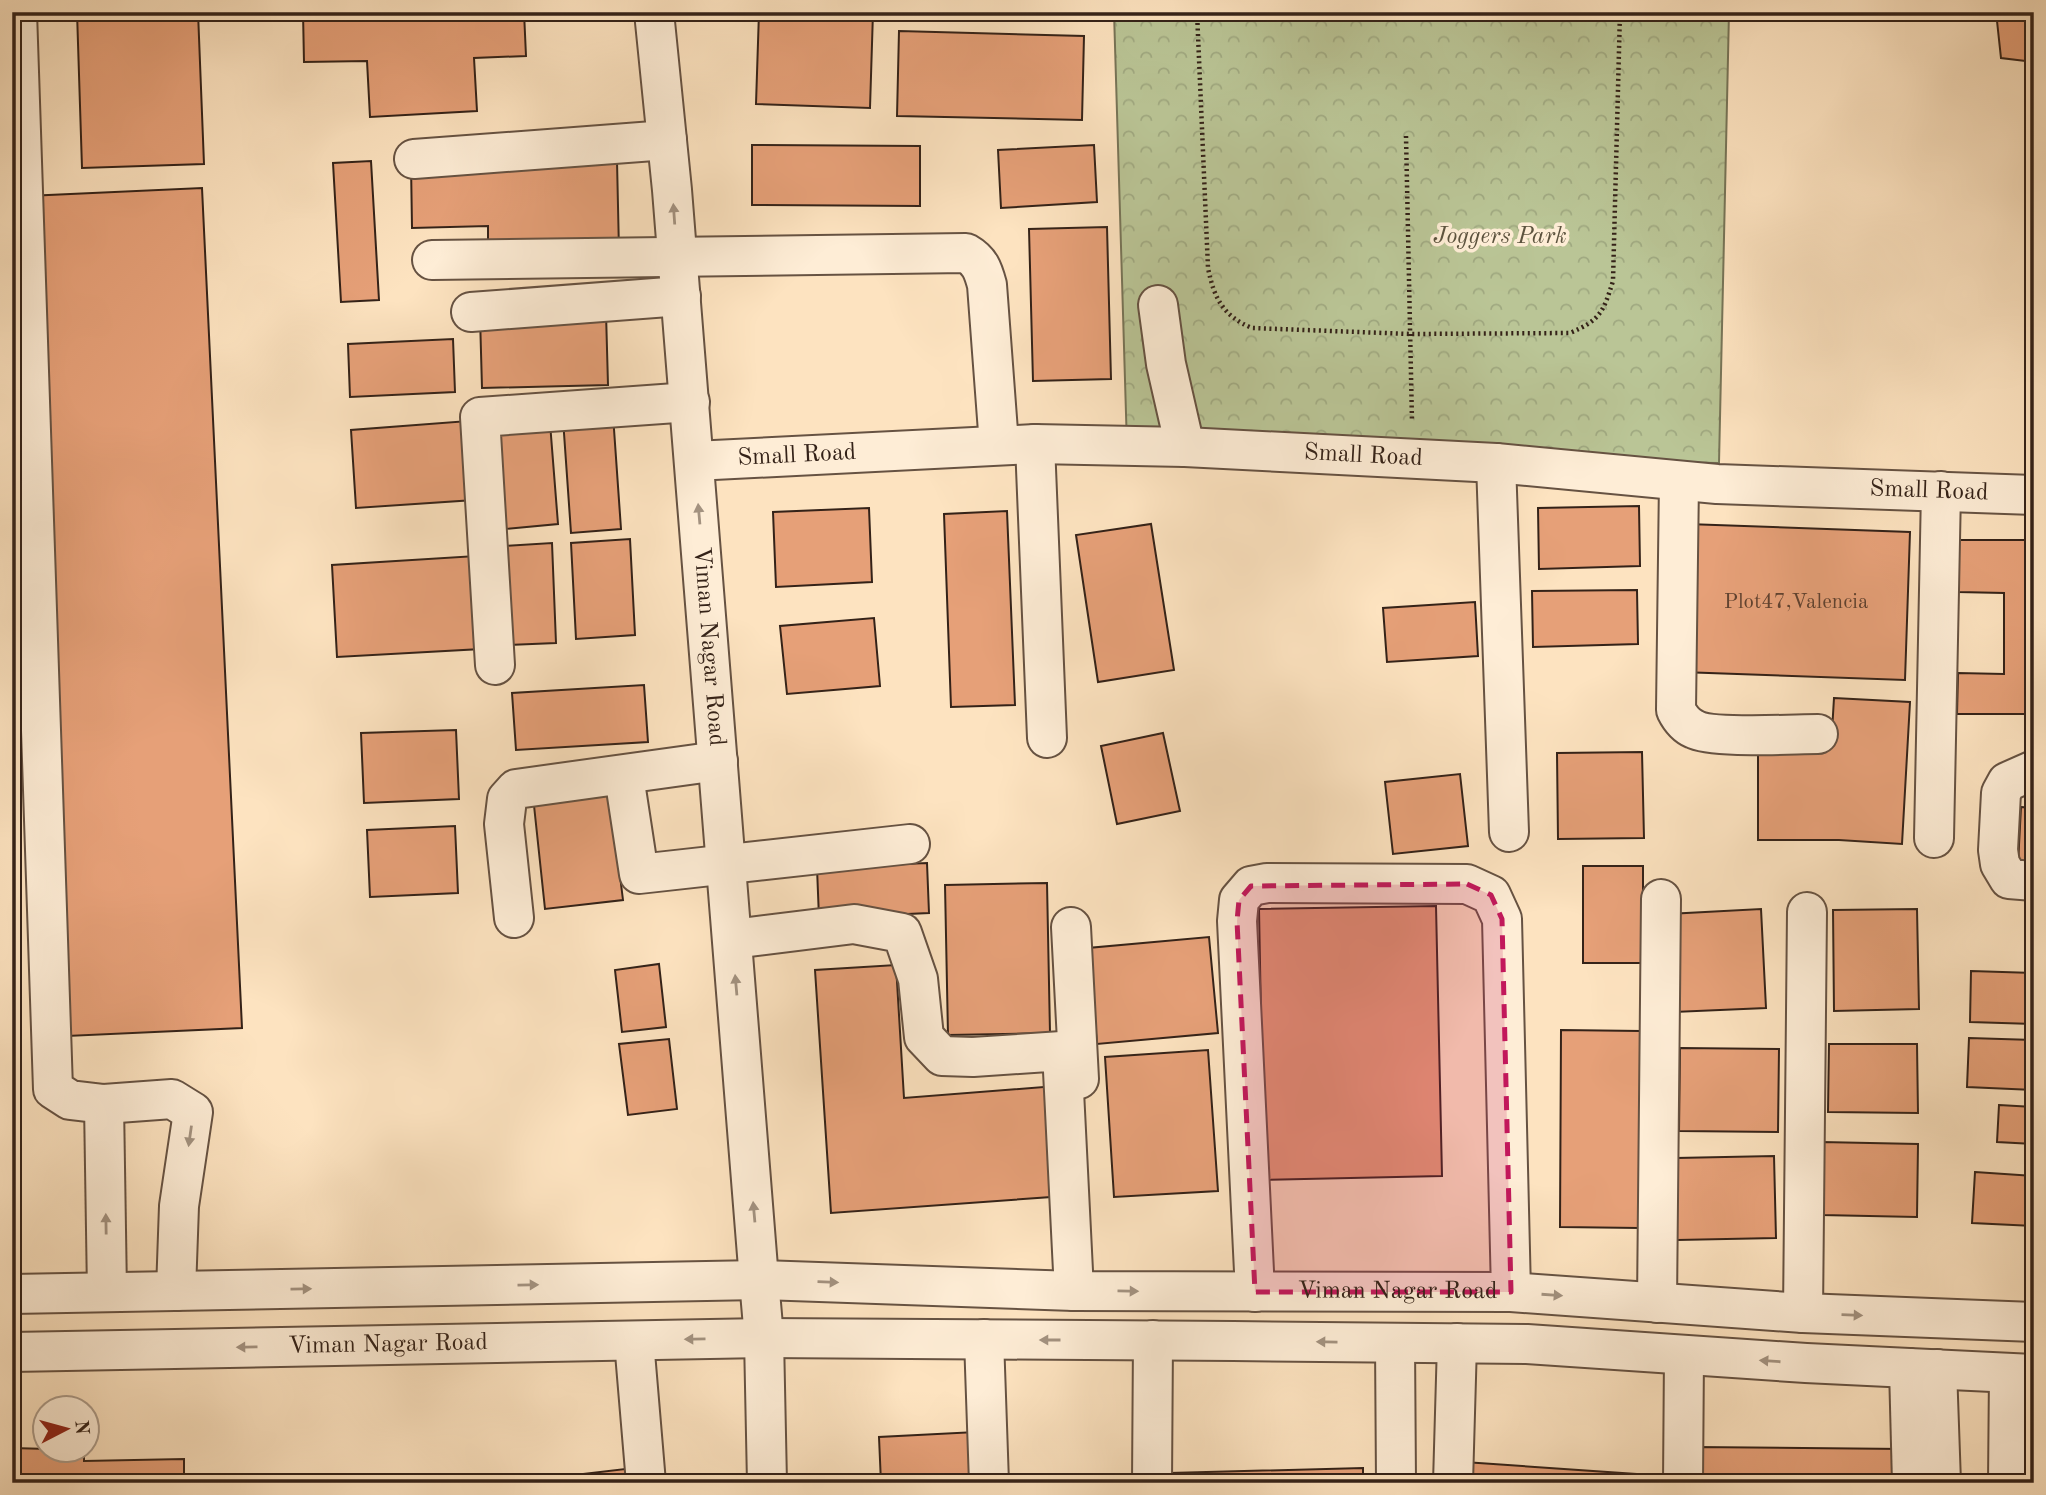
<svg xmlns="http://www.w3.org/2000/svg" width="2046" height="1495" font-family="'Old Standard TT',serif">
<defs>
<pattern id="forest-crowns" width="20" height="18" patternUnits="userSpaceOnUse" patternTransform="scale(1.75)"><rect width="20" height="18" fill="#bac596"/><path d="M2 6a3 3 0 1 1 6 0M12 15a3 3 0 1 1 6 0" fill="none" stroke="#a0a981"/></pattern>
</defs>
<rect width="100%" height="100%" fill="#fde3c0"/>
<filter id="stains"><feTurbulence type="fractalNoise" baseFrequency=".00286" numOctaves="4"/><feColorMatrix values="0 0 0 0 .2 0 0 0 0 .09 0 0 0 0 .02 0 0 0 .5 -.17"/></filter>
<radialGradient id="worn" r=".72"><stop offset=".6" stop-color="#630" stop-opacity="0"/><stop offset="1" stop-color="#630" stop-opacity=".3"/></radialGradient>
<path fill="url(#forest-crowns)" stroke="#777457" stroke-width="2" d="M1114,12H1729L1719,463L1414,459L1127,447Z"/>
<path fill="#e6a078" stroke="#342218" stroke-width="2" d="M77,12H198L204,164L82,168Z
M303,12H524L526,56L474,58L477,111L370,117L367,61L304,62Z
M759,12H873L870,108L756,104Z
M2034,18V62L2001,58L1997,21Z
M899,31L1084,36L1082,120L897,116Z
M752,145L920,146V206L752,205Z
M1094,145L1097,202L1001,208L998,150Z
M371,161L379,300L341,302L333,163Z
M617,161L619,251L488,254V226L412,228L411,164Z
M202,188L242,1028L67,1036L27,196Z
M1107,227L1111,379L1033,381L1029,229Z
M606,313L608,385L482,388L480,316Z
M453,339L455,392L350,397L348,344Z
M613,415L621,529L571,533L563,419Z
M468,421L474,500L356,508L351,430Z
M550,423L558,524L505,529L498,427Z
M1639,506L1640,566L1539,569L1538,508Z
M869,508L872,582L776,587L773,512Z
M1007,511L1015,705L951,707L944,514Z
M1151,524L1174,670L1098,682L1076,535Z
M1687,524L1910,532L1905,680L1681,672Z
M630,539L635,635L576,639L571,543Z
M1959,540H2034V714H1957L1958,673L2004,674V593L1958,592Z
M552,543L556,643L507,645L502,546Z
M476,556L481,649L337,657L332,565Z
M1637,590L1638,644L1533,647L1532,591Z
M1475,602L1478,656L1387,662L1383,608Z
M874,618L880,686L787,694L780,626Z
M644,685L648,742L516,750L512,693Z
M1834,698L1910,702L1902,844L1839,840H1758V747L1831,748Z
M456,730L459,799L364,803L361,733Z
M1163,733L1180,811L1117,824L1101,746Z
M1642,752L1644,838L1558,839L1557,753Z
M1460,774L1468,846L1393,854L1385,782Z
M609,787L623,900L545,909L533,796Z
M2021,807L2034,808V865L2018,864Z
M455,826L458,893L370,897L367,830Z
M927,863L929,913L819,918L817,868Z
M1583,866H1643V963H1583Z
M1047,883L1050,1033L948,1035L945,885Z
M1436,906L1442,1176L1264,1180L1259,909Z
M1761,909L1766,1008L1674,1012L1668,914Z
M1917,909L1919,1009L1834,1011L1833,910Z
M1209,937L1218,1033L1097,1044L1088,948Z
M659,964L666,1027L622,1032L615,970Z
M896,965L904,1098L1056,1086L1065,1196L831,1213L815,970Z
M1971,971L2034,973V1024L1970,1022Z
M1561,1030L1641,1031L1639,1228L1560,1227Z
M1969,1038L2034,1040V1090L1967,1087Z
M669,1039L677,1109L628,1115L619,1044Z
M1829,1044H1917L1918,1113L1828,1112Z
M1680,1048L1779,1049L1778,1132L1679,1131Z
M1208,1050L1218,1191L1114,1197L1105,1057Z
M1999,1105L2034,1107V1144L1997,1142Z
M1821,1142L1918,1144L1917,1217L1821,1215Z
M1774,1156L1776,1238L1677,1240L1676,1158Z
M1975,1172L2034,1176V1226L1972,1223Z
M976,1432L979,1483H881L879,1437Z
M1694,1447L1904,1449V1483H1693Z
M12,1448L84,1450V1461L184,1459V1483H12Z
M2023,1449H2034V1483H2022Z
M1464,1462L1665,1476L1664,1483H1463Z
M1363,1468V1483H1170V1473Z
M625,1469L627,1483H507Z"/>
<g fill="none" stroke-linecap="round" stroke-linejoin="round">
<defs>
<g id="minor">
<path d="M17,12L53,1089L70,1100L104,1104L172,1099L193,1112L179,1206L176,1291"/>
<path id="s1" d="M654,12L672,190L759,1280L764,1338L767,1483"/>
<path d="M414,159L667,140"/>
<path d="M432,260L966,253C980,261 983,270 987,285L999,445"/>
<path d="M1158,305L1166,364L1185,447"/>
<path d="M471,312L681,296"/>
<path d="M1035,444L1047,738"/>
<path id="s2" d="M694,461L1035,444L1185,447L1496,463L1717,484L2034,495"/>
<path d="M1496,463L1509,832"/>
<path d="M1679,481L1676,710C1680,718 1685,725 1694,729C1712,739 1793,734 1818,734"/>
<path d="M495,665L480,417L690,402"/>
<path d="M2034,770L2007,782L2001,793L1998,850L2000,864L2009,879L2034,881"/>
<path d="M624,776L639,874L910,844"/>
<path d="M1934,838L1941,491"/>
<path d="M514,918L504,824L507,799L516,789L718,761"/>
<path d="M1071,927L1079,1079"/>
<path d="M733,939L854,924L902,933L918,979L924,1037L942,1056L973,1057L1062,1051L1074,1291"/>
<path d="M104,1104L107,1292"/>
<path d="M1255,1292L1237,921L1239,900L1251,886L1267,883L1467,884L1491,895L1502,919L1511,1292"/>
<path id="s3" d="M12,1294L759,1280L1074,1291L1511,1292L1803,1313L2034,1322"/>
<path d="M1657,1303L1661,899"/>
<path d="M1803,1313L1807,912"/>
<path d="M984,1339L989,1483"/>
<path d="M634,1341L646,1483"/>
<path d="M1395,1343L1396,1483"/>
<path id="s4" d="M12,1352L764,1338L1233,1341L1527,1344L1806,1363L2034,1374"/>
<path d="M1909,1368L1912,1483"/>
<path d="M1937,1369L1941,1483"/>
<path d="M1152,1483L1153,1340"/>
<path d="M1453,1483L1457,1343"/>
<path d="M1683,1483L1684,1355"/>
<path d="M2008,1483L2009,1373"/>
</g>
</defs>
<use href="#minor" stroke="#665242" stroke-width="42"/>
<path stroke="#342218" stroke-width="4.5" stroke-dasharray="2 3.5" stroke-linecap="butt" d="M1197,12L1208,268C1214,298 1223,316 1252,328L1411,334L1570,333C1600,320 1603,313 1613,281L1620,12
M1406,136L1412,422"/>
<use href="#minor" stroke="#feedd6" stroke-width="38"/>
</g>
<defs><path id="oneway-solid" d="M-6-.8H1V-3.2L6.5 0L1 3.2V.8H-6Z" transform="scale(1.75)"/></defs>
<g fill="#a39280">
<use href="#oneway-solid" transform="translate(674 214) rotate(-94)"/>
<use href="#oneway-solid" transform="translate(699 514) rotate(-95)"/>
<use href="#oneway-solid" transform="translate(736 985) rotate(-95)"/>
<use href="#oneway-solid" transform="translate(190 1136) rotate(98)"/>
<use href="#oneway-solid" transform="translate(754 1212) rotate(-95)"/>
<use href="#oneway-solid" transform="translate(106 1224) rotate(-91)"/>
<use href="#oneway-solid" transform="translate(828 1282) rotate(2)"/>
<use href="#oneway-solid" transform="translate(528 1285) rotate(-1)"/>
<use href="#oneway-solid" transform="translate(301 1289) rotate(-1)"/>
<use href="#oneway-solid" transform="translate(1128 1291) rotate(1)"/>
<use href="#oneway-solid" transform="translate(1552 1295) rotate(4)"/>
<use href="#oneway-solid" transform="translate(1852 1315) rotate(2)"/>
<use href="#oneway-solid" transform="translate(695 1339) rotate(179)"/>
<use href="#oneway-solid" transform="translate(1050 1340) rotate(-180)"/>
<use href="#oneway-solid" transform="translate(1327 1342) rotate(-179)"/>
<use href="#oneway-solid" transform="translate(247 1347) rotate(179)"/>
<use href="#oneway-solid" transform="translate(1770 1361) rotate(-176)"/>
</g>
<path fill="#c2185b" fill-opacity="0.2" stroke="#c2185b" stroke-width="5" stroke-dasharray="14 9" stroke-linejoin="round" d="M1467,884L1491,895L1502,919L1511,1292H1255L1237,921L1239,900L1251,886Z"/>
<g text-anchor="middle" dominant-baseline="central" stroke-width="7" stroke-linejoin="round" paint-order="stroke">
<g font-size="21" fill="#604230">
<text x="1796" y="602">Plot47,Valencia</text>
</g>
<g font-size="24" font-style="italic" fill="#5c533e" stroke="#feedd6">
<text x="1500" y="237">Joggers Park</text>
</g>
<g font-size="24" fill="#342218" stroke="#feedd6">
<text stroke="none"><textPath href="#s2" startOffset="103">Small Road</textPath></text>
<text stroke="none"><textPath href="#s2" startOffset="670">Small Road</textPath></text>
<text stroke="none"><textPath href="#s2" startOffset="1237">Small Road</textPath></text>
<text stroke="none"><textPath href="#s1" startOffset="637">Viman Nagar Road</textPath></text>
<text stroke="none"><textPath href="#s3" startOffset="1386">Viman Nagar Road</textPath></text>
<text stroke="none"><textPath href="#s4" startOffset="376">Viman Nagar Road</textPath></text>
</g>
</g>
<rect width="2046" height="1495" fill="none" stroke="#fde3c0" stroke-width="42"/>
<rect x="14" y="14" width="2018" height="1467" fill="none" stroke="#342218" stroke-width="3.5"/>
<rect x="21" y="21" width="2004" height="1453" fill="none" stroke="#342218" stroke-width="2"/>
<g transform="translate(66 1429) rotate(84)"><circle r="33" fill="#feedd6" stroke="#ad9c8a" stroke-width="2"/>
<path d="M0-5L12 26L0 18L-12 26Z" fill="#8f2418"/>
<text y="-10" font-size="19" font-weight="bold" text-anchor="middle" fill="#342218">N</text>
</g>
<rect width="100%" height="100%" filter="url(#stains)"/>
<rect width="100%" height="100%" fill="url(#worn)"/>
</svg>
